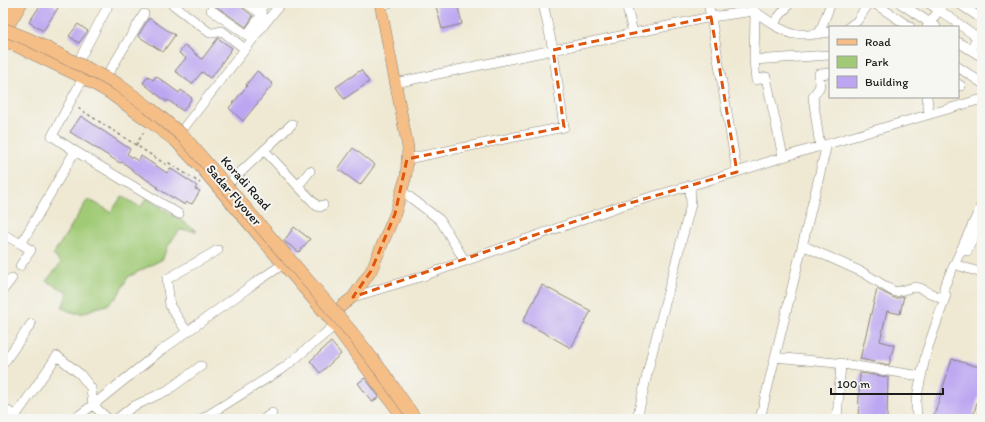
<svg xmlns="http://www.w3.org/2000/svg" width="985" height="422" font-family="Itim,sans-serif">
<rect width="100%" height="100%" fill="#f6f6f2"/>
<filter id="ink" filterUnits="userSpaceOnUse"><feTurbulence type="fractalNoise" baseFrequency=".025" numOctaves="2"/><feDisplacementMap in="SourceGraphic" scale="8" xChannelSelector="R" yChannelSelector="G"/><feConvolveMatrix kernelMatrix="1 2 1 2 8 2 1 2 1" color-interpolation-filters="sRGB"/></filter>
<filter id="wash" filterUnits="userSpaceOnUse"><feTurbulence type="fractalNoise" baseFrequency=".012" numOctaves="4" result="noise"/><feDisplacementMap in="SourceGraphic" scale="16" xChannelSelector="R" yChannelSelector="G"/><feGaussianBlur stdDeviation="0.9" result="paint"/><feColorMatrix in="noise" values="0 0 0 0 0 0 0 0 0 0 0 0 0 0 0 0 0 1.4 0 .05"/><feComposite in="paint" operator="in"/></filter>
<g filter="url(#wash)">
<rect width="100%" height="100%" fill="#efe9d3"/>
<path fill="#a0ca76" stroke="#5e7349" d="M122,196L140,207L147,198L197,231L180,230C172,240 166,247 163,259L128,277L117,297L107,305L95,308L84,313H74L62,308L68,292L46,281L61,263L53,255L88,199L111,212Z"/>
<g id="blocks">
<path fill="#bca6f1" d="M42,3H51L58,8L43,31L29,22Z
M206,3H236L253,16L246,27L214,5L211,4L208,5Z
M449,3H457L462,24L442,29L436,6Z
M149,18L170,32L175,35L163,52L138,36Z
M78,24L88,31L79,43L69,36Z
M218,38L232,48L221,64H222L210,78L202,72L192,84L175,71L186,58L179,53L185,45L202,59Z
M361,70L369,82L344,99L336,87Z
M257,71L273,84L243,121L229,108L247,86L246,85Z
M148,76L153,80L156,76L179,93L181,90L192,98L183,111L168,100L167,102L143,83Z
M81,116L130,149L127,154L138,161L141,156L167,173L170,168L197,186L195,189L200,191L192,204L187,202L185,205L157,188L158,187L132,170V169L122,162L120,163L70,132Z
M353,148L375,165L360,185L338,169Z
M294,227L310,239L299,252L284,241Z
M542,285L591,311L571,348L523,321Z
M877,289L894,298H898L904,296L900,314L887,311L880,341L894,345L889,365L860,359Z
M331,342L341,354L320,373L310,361Z
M952,359L982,368V386L972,419H933Z
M860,373L888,377L887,419H858Z
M365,378L379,397L372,402L358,383Z"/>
</g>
</g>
<g filter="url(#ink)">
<use href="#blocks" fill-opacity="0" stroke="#868278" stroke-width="1"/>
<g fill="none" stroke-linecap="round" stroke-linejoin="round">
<defs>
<path id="minor" d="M171,3L210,33H213L222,31L245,49
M626,3L633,33
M753,3L755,14L754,60L756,80L766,77L783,157
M874,3L910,27
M900,3L936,27
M944,3L939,10L977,37L971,50
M958,3L982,19
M380,5L389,3
M211,10L247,35L262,14L246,3
M259,12L265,3
M773,24L790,3
M849,27L857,21L869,3
M927,27L939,10L928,3
M819,34L831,3
M808,35L830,32
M958,42L982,57
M79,60L107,8L108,3
M754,60L830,55
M958,67L982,83
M108,74L144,14
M395,83L711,17L708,3
M958,84L961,86
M927,97L929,114
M182,130L281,3
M820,147L813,97C815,93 817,91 819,88C821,84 819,78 819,74L830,73
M264,150L317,206L320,207L323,205
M75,151L52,136L83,78
M407,159L564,127L553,50L543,3
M737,172L711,17L754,11L779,28L792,34H803
M228,184L292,124
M298,186L310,171
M402,191L440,220L465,261
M3,234L21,244L75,151L179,214
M802,245L864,273L891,290L896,292L914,287L920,288L944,300V287L982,204
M967,251L982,219
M20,266L31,250L21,244
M960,266L982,273
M3,290L12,278
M353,297L423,276L620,206L737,172L783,157L982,99
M187,332L170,306L167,279L218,250
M775,357L836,363L921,376
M3,364L31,324
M3,408L13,414L14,419
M14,418L57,356L80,374L91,388L93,405L108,419
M74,419L93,405L159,352L255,283L288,261
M117,419L132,407L168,390L201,366
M202,419L285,367L339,322
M264,419L272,413
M637,419L651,357L691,204L690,185
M760,419L827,144
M837,419L841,363
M917,419L916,401L926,353L946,295
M981,419L982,415"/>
<path id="major" d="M3,14L10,3
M9,25L22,3
M3,40L83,78L109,93L151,123L175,141L201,168L328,317L404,419
M328,317L353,297L371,271L395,214L406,176L408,148L380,3"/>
</defs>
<use href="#minor" stroke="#868278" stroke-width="10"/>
<use href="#major" stroke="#868278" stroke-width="12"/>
<path stroke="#868278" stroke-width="1.5" stroke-dasharray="3 3" stroke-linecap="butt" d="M78,108L167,165L169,163L200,183
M136,145L145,130"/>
<use href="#minor" stroke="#fff" stroke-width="9"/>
<use href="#major" stroke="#f6be87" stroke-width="11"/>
<defs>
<path id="highway-bridge" d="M3,29L28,39L106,78L117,84L148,107L183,136L307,280L352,333L383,373L415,419"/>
</defs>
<use href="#highway-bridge" stroke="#868278" stroke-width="14" stroke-linecap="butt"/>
<use href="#highway-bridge" stroke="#f6be87" stroke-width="13"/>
</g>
</g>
<path fill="none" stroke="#de560d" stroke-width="3" stroke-dasharray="8 5" stroke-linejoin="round" d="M711,17L737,172L620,206L353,297L371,271L395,214L407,159L564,127L553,50Z"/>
<g text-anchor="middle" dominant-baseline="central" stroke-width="4" stroke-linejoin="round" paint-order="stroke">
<g font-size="13" fill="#1c1c1c" stroke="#f6f6f2">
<text transform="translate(246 183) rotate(48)">Koradi Road</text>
<text transform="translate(234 195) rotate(49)">Sadar Flyover</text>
</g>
</g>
<rect width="985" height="422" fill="none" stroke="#f6f6f2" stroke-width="16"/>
<rect x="829" y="26" width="130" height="72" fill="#f6f6f2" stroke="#9f9f9c"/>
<rect x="837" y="39" width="20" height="6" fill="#f6be87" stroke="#9f9f9c"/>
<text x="865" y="46" font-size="12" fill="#1c1c1c">Road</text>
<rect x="837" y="56" width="20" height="12" fill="#a0ca76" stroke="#9f9f9c"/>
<text x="865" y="66" font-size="12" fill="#1c1c1c">Park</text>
<rect x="837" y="76" width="20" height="12" fill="#bca6f1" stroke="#9f9f9c"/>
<text x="865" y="86" font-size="12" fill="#1c1c1c">Building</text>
<path d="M831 388v6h112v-6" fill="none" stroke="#1c1c1c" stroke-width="2"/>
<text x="837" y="388" font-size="12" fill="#1c1c1c" stroke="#f6f6f2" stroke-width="3" paint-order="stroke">100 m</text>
</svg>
